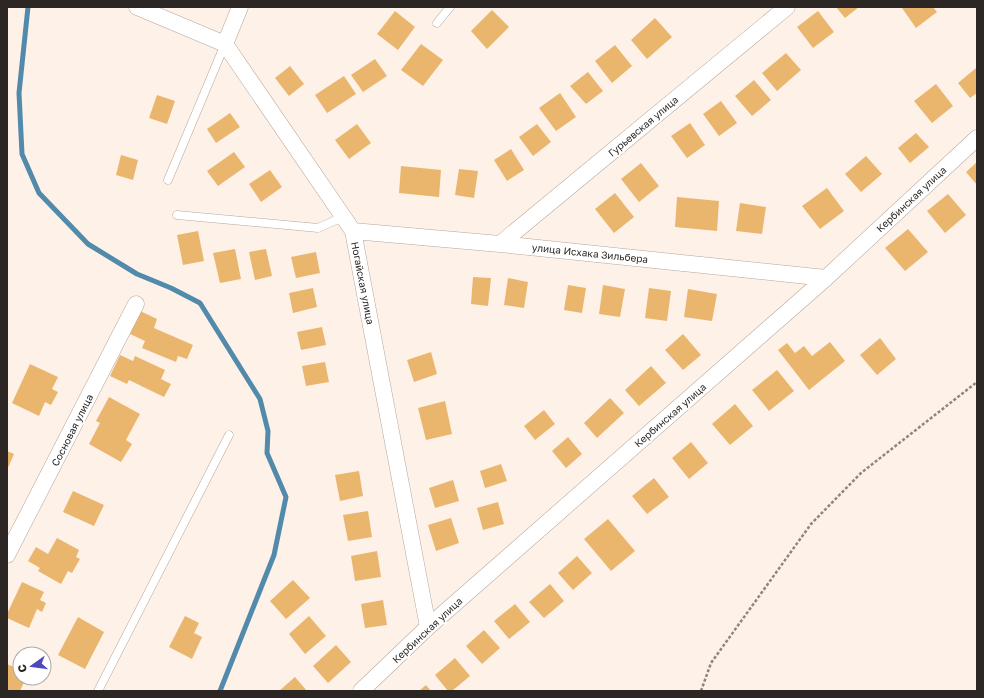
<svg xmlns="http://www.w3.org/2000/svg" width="984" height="698" font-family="'Golos Text',sans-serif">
<rect width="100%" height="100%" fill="#fef1e8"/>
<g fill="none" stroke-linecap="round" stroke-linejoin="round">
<path stroke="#528aac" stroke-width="5" d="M28,7L19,93L22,154L39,193L88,244L137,274L171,288L200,303L260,399L268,431L267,453L286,497L274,555L220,691"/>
</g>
<path fill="#eab66e" d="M836,7H859L845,18Z
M903,7H933L937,12L916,28L902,8Z
M492,10L509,27L487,49L471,31Z
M395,11L415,27L398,50L377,34Z
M818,11L834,32L813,48L797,27Z
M655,18L672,37L647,59L631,40Z
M421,44L443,60L423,86L401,70Z
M615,45L632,66L612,83L595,61Z
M786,53L801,70L777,91L762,73Z
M375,59L387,76L363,92L351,75Z
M290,66L304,84L289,96L275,78Z
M976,68L977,93L970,98L958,83Z
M588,72L603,91L586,104L570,86Z
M344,76L356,94L327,113L315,95Z
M754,80L771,100L752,116L735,96Z
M936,84L953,106L932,123L914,101Z
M560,93L576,117L556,131L539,108Z
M157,95L175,101L167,124L149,118Z
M721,101L737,123L719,136L703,114Z
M230,113L240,127L216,143L207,129Z
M690,123L705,145L687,158L671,136Z
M357,124L371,143L349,159L335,140Z
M537,124L551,142L533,156L519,137Z
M916,133L929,147L910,163L898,148Z
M511,149L524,170L507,181L494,160Z
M234,152L245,167L218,186L207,171Z
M121,155L138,160L133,180L116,175Z
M866,156L882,174L861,192L845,174Z
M977,162V185L966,172Z
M641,163L659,186L639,202L621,179Z
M401,166L441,170L439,197L399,193Z
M459,169L478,171L474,198L455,195Z
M270,170L282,187L261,202L249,184Z
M827,188L844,211L820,229L802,206Z
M615,193L634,217L614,233L595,209Z
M948,194L966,215L945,233L927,211Z
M677,197L719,201L717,231L675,227Z
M740,203L766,207L762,234L736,231Z
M908,229L928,252L905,271L885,248Z
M198,231L204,261L183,265L177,235Z
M235,249L241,279L220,283L213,253Z
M266,249L272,276L255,280L249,252Z
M316,252L320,273L296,278L291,257Z
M473,277L491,278L488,306L471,304Z
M508,278L528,282L524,308L504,305Z
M568,285L586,288L582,313L564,310Z
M603,285L625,289L620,317L599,314Z
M313,288L317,307L293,313L289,293Z
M649,288L671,291L667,321L645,318Z
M688,289L717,294L712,321L684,317Z
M140,311L157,319L154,328L193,345L187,359L178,356L176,362L142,348L145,341L130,334Z
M322,327L326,345L301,350L297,332Z
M683,334L701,355L683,370L665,350Z
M880,338L896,359L877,375L860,355Z
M830,342L845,361L809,390L778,350L787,343L795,353L804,346L812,356Z
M431,352L437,374L414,382L407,360Z
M120,355L133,361L135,356L165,370L161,379L171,384L164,397L129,380L127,384L110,376Z
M325,362L329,382L306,386L302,366Z
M30,364L58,377L52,389L58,392L51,405L45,402L39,416L12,403Z
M651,366L666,383L639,406L625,390Z
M777,370L794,391L769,411L752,390Z
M109,397L140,414L126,440L132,444L121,462L89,444L100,423L96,421Z
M610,398L624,413L597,438L584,423Z
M445,401L452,434L426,440L418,408Z
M735,404L753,426L730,445L712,424Z
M544,410L555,424L535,440L524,426Z
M568,437L582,454L566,468L552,451Z
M691,442L708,463L689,479L672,458Z
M7,451L14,454L7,470Z
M501,464L507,481L485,488L480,471Z
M359,471L363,496L340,501L335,475Z
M654,478L669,497L647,514L632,496Z
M453,480L459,501L435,508L429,488Z
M73,491L104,505L94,526L63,512Z
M498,502L504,524L483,530L477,508Z
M368,511L372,537L348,541L343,515Z
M451,518L459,543L436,551L428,525Z
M608,519L635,551L611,571L584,539Z
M57,538L79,550L76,557L80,559L72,573L68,571L61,584L38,571L40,568L28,561L36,547L48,554Z
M377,551L381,577L355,581L351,556Z
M577,556L592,573L573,590L558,573Z
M293,580L310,598L286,619L270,601Z
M22,582L44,592L40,600L46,603L42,612L37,609L29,628L7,618V614Z
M550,584L564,601L544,618L529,602Z
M383,600L387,625L365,628L361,604Z
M515,604L530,622L509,639L494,621Z
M185,616L199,623L194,633L202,637L192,659L169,647Z
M309,616L326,636L305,654L289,634Z
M78,617L104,632L85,669L58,655Z
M484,630L500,648L482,664L466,646Z
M336,645L351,662L328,683L313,666Z
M455,658L470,676L452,691H448L435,675Z
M7,664L20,670V678H26L20,691H7Z
M295,677L307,691H279Z
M426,685L431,691H419Z"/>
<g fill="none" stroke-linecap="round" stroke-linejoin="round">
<defs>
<path id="lane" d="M437,23L450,7
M168,180L225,44
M177,215L318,228L343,217
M98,691L229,435"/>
<path id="street" d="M137,7L225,44L353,231L428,627
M225,44L240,7
M353,231L500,244L826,278
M500,244L787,7
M7,555L136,304
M361,691L428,627L826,278L977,138"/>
</defs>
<use href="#lane" stroke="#b3a79f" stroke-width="9"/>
<use href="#street" stroke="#b3a79f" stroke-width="17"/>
<path stroke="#8d857f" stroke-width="2.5" stroke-dasharray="3 2" stroke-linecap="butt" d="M701,691L711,663L811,524L861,473L977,382"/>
<use href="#lane" stroke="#fff" stroke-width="8"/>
<use href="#street" stroke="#fff" stroke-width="16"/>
</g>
<g text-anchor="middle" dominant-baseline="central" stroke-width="4" stroke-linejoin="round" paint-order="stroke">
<g font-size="10" fill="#2c2724" stroke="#fff">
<text transform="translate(643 126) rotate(-40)">Гурьевская улица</text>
<text transform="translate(911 199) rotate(-43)">Кербинская улица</text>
<text transform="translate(590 253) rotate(6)">улица Исхака Зильбера</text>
<text transform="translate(363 283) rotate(79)">Ногайская улица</text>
<text transform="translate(670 415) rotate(-41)">Кербинская улица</text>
<text transform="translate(72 430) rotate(-63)">Сосновая улица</text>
<text transform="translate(427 630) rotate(-43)">Кербинская улица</text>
</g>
</g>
<rect width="984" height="698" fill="none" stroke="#2c2724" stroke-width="16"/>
<g transform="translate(32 666) rotate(256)"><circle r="19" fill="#ffffff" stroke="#aba9a7"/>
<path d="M0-3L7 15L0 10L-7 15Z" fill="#4d49bf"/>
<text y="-6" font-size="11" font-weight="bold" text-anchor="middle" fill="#2c2724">С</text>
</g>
</svg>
